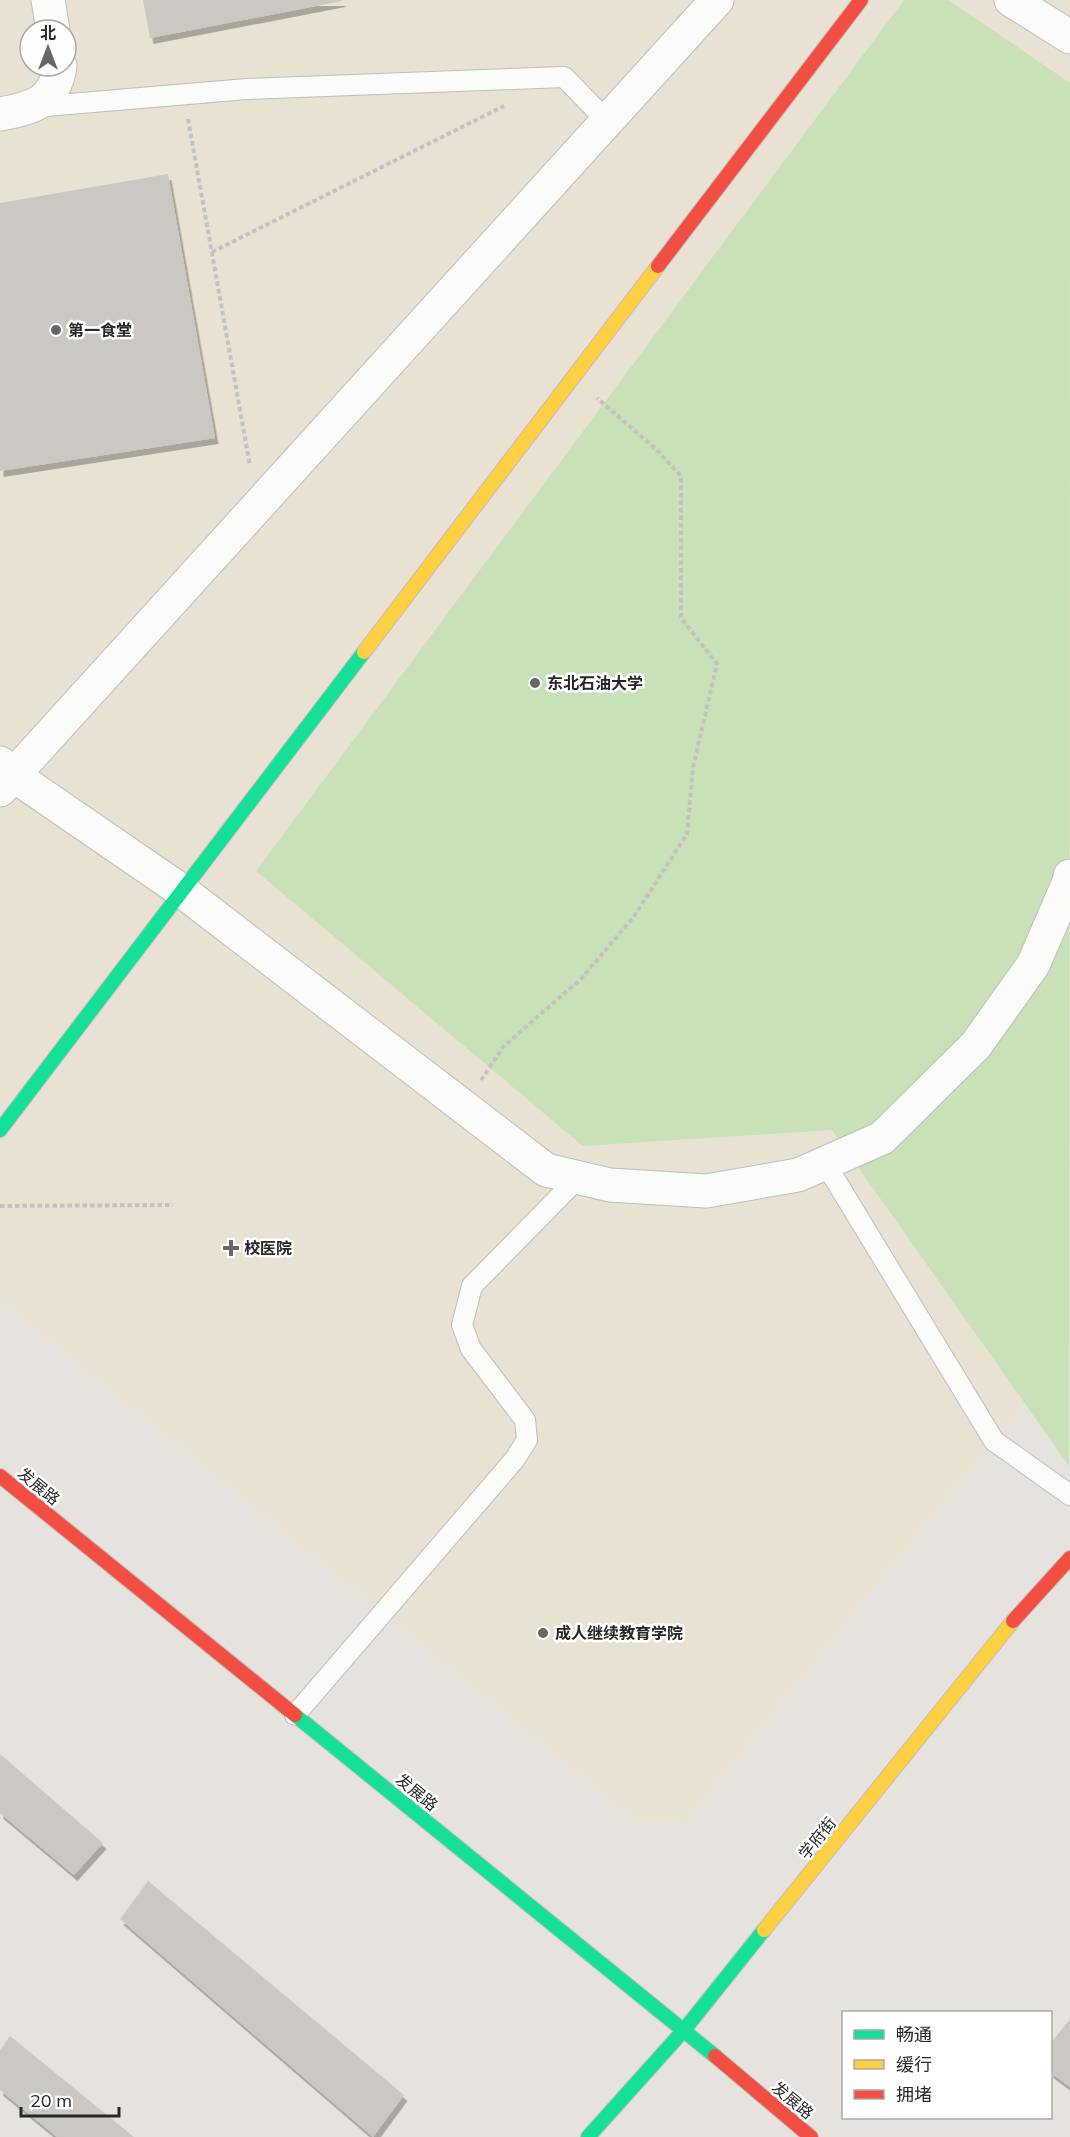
<svg xmlns="http://www.w3.org/2000/svg" width="1070" height="2137" font-family="Mulish,'Noto Sans SC',sans-serif">
<defs>
<filter id="shadow"><feDropShadow dx="3.5" dy="6" stdDeviation="0" flood-color="#0004"/></filter>
</defs>
<rect width="100%" height="100%" fill="#e6e2dd"/>
<path fill="#e9e1d1" fill-rule="evenodd" d="M0,0H1070V1349L994,1441L688,1820L636,1822L0,1301ZM30,30H66V66H30Z"/>
<path fill="#c8e1b6" d="M904,0H948L1070,83L1069,1466L832,1130L583,1146L256,871Z"/>
<path fill="#cbc8c4" filter="url(#shadow)" d="M143,0H342V1L150,38Z
M168,174L215,438L0,471V203Z
M0,1754L103,1843L74,1875L0,1813Z
M148,1881L404,2095L373,2137L120,1919Z
M1070,2019V2087L1050,2072V2044Z
M10,2036L134,2137H57L0,2090V2050Z"/>
<g fill="none" stroke-linecap="round" stroke-linejoin="round">
<defs>
<path id="lane" d="M34,107L247,89L564,77L607,121
M825,1163L994,1441L1070,1495
M295,1715L515,1459L527,1440L525,1420L471,1349L462,1325L472,1286L578,1178"/>
<path id="street" d="M48,0L53,30
M1011,0L1070,37
M0,114C32,108 55,103 60,66
M0,763L13,775L182,891L546,1170L610,1185L706,1191L798,1175L882,1138L976,1045L1033,965L1069,882L1070,876
M0,790L717,0"/>
<path id="fast" d="M0,1130L364,652
M295,1715L715,2056
M588,2137L684,2030L764,1930"/>
<path id="slow" d="M364,652L658,266
M764,1930L1013,1621"/>
<path id="jam" d="M658,266L861,0
M0,1476L295,1715
M1013,1621L1070,1558
M715,2056L811,2137"/>
</defs>
<use href="#lane" stroke="#bfbebe" stroke-width="22"/>
<use href="#street" stroke="#bfbebe" stroke-width="35"/>
<use href="#fast" stroke="#bfbebe" stroke-width="16"/>
<use href="#slow" stroke="#bfbebe" stroke-width="16"/>
<use href="#jam" stroke="#bfbebe" stroke-width="16"/>
<path stroke="#c2c2c2" stroke-width="4" stroke-dasharray="4.5 3" stroke-linecap="butt" d="M188,119L250,466
M212,252L504,106
M481,1080L504,1046L582,978L635,915L687,834L693,767L717,664L681,618V476L656,449L597,398
M0,1206L173,1205"/>
<use href="#lane" stroke="#fbfbfa" stroke-width="20"/>
<use href="#street" stroke="#fbfbfa" stroke-width="33"/>
<use href="#fast" stroke="#16e098" stroke-width="14"/>
<use href="#slow" stroke="#ffcf43" stroke-width="14"/>
<use href="#jam" stroke="#f24e42" stroke-width="14"/>
</g>
<g fill="#6a6867" stroke="#fff" stroke-width="2">
<circle cx="56" cy="330" r="6"/>
<circle cx="535" cy="683" r="6"/>
<path d="M228 1239h6v6h6v6h-6v6h-6v-6h-6v-6h6z"/>
<circle cx="543" cy="1633" r="6"/>
</g>
<g text-anchor="middle" dominant-baseline="central" stroke-width="5" stroke-linejoin="round" paint-order="stroke">
<g font-size="16" font-weight="bold" fill="#272727" stroke="#fff" text-anchor="start">
<text x="68" y="330">第一食堂</text>
<text x="547" y="683">东北石油大学</text>
<text x="244" y="1248">校医院</text>
<text x="555" y="1633">成人继续教育学院</text>
</g>
<g font-size="16" fill="#272727" stroke="#fff">
<text transform="translate(39 1486) rotate(39)">发展路</text>
<text transform="translate(417 1792) rotate(39)">发展路</text>
<text transform="translate(817 1838) rotate(-51)">学府街</text>
<text transform="translate(793 2100) rotate(40)">发展路</text>
</g>
</g>
<rect x="842" y="2011" width="210" height="108" fill="#ffffff" stroke="#a9a9a9" stroke-width="1.5"/>
<rect x="854" y="2030" width="30" height="9" fill="#16e098" stroke="#a9a9a9" stroke-width="1.5"/>
<text x="896" y="2041" font-size="18" fill="#272727">畅通</text>
<rect x="854" y="2060" width="30" height="9" fill="#ffcf43" stroke="#a9a9a9" stroke-width="1.5"/>
<text x="896" y="2071" font-size="18" fill="#272727">缓行</text>
<rect x="854" y="2090" width="30" height="9" fill="#f24e42" stroke="#a9a9a9" stroke-width="1.5"/>
<text x="896" y="2101" font-size="18" fill="#272727">拥堵</text>
<g transform="translate(48 48)"><circle r="28" fill="#ffffff" stroke="#a9a9a9" stroke-width="1.5"/>
<path d="M0-4.5L10 22L0 15L-10 22Z" fill="#6a6867"/>
<text y="-9" font-size="16" font-weight="bold" text-anchor="middle" fill="#272727">北</text>
</g>
<path d="M21 2107v9h98v-9" fill="none" stroke="#272727" stroke-width="3"/>
<text x="30" y="2107" font-size="18" fill="#272727" stroke="#ffffff" stroke-width="4.5" paint-order="stroke">20 m</text>
</svg>
